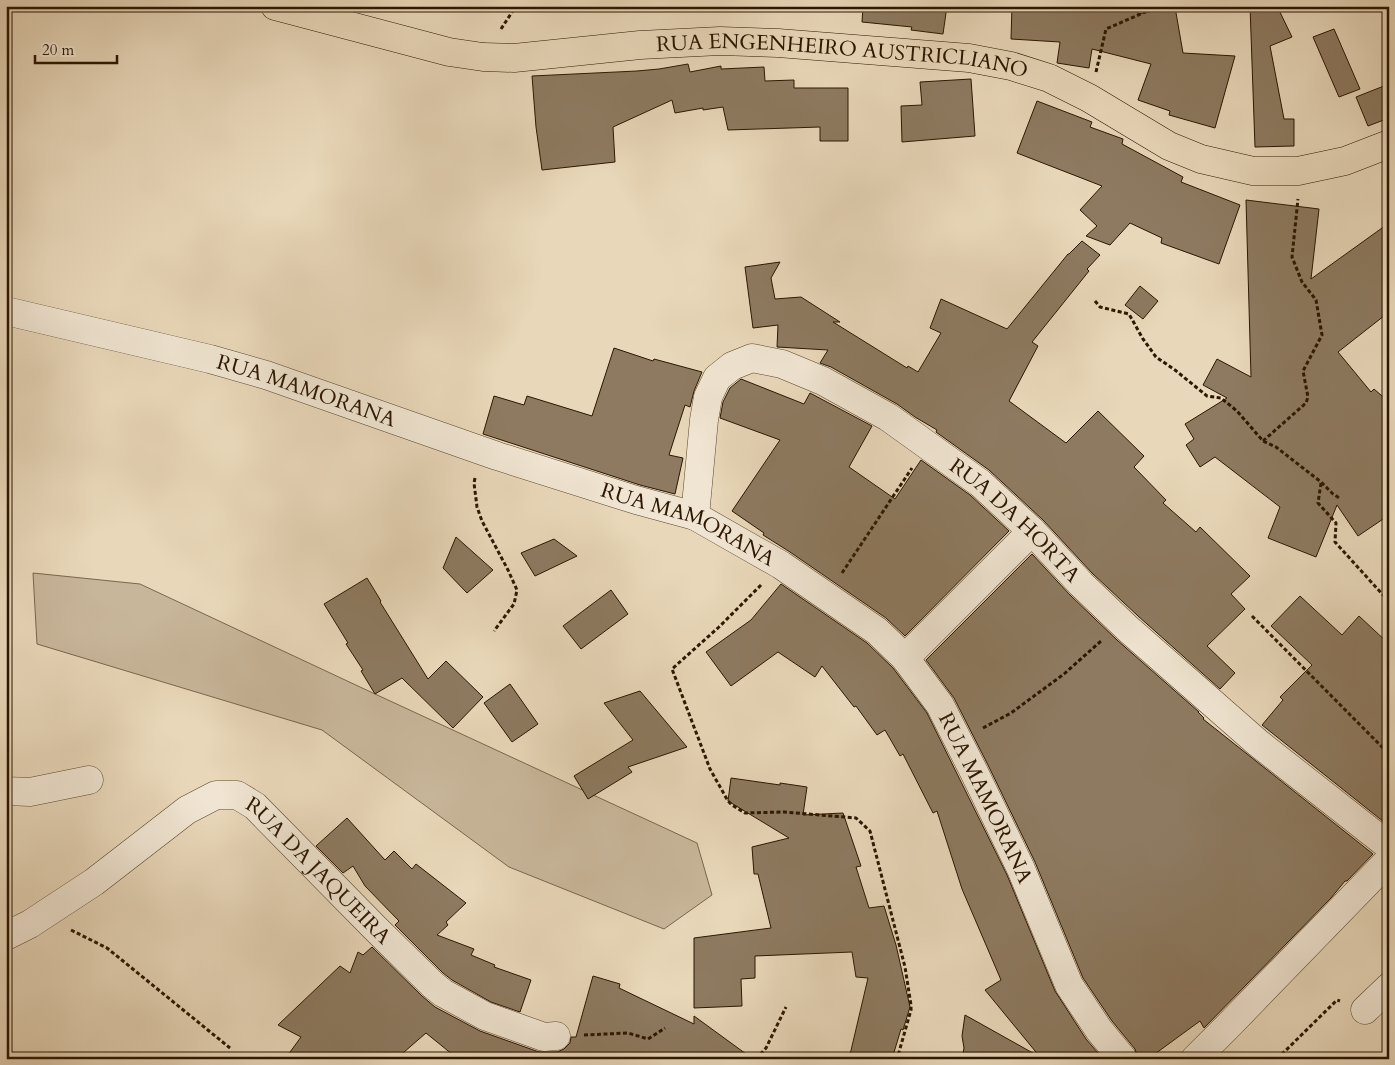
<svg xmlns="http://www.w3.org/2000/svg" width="1395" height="1065" font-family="Cardo,serif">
<rect width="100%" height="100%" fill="#e8d7b9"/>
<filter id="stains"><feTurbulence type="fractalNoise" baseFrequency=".004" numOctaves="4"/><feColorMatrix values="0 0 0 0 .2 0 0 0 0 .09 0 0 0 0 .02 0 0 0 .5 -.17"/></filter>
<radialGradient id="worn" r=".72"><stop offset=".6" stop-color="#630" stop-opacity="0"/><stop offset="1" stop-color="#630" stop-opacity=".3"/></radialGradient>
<path fill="#c8b69a" stroke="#7a664d" d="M33,573L140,584L375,694L697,843L712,895L664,929L509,867L322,730L37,644Z"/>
<path fill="#8d7a60" stroke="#2b1600" d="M863,6H947L943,34L911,30L912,27L862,22Z
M1012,6H1138V14L1175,7L1183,53L1235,56L1215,128L1169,115L1170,111L1138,100L1151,64L1092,49L1089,68L1057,63L1060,42L1011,39Z
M1250,6H1277L1292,37L1270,46L1284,119H1294V146L1255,147Z
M1334,29L1360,89L1339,97L1313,37Z
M688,64L690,72L721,66V69L764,67L765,81L794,80V88H848V141H820V127L728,130L723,107L703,110V108L675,113L672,100L613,127L615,162L542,170L536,127L532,76L637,71L659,69Z
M971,79L975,136L902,142L901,106L922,105L920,82Z
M1389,84V118L1368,126L1356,97Z
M1037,101L1092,122L1090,127L1123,139L1122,144L1183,177L1181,182L1240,205L1219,264L1161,243L1162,238L1130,223L1110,245L1086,236L1097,226L1080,210L1102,186L1017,153Z
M1246,200L1319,209L1311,279L1389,223V312L1338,352L1371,392L1374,389L1389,402V515L1358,536L1337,505L1316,557L1268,538L1280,507L1215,457L1200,467L1186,445L1194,439L1185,424L1227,398L1203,385L1217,359L1251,377Z
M1082,241L1100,255L1087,269L1089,271L1032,342L1038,346L1009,401L1066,443L1098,411L1144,456L1134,467L1166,500L1163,503L1196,532L1200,527L1250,576L1231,594L1245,609L1207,646L1235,673L1220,689L1138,616L1092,573L1043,520L989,470L936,432L937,430L915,417L897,404L831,367L820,363L828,350L777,347L778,325L753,328L745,267L780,262L771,278L775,299L801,297L840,322H833L907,368L908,366L918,372L941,333L930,328L941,299L1007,329L1068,254H1069Z
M1140,286L1158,301L1143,319L1125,305Z
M614,348L653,361L654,359L702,372L694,391L690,407L685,405L669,455L683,458L675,494L640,485L483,434L494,396L524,405L527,396L592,416Z
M741,379L804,404L810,393L872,426L849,467L895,499L921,460L970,495L1009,531L905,636L886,618L790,552L763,535L764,533L732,511L780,440L720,418L723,402L730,388Z
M456,537L493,570L467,593L443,568Z
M554,539L577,556L535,576L521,553Z
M1032,554L1070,595L1117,640L1199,712H1198L1204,718L1203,719L1373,854L1347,881H1345L1331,898L1204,1028L1200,1021L1148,1059H1138L1135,1049L1112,1021L1083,978L1035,862L988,765L954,698L926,660Z
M367,578L381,601L380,602L428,679L446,661L483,697L453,728L402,678L375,694L361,671L363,670L346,644L348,643L324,604Z
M781,584L867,643L893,668L927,713L1007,875L1055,991L1086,1039L1103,1059H962L964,1048L962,1036L965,1015L1040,1057L985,990L1001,980L962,889L937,811L933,813L903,754L900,756L885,730L877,735L856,706L854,707L822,666L815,677L778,652L731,686L706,652L751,620Z
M611,590L628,614L581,649L563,626Z
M1300,596L1342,635L1359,616L1389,644V826L1262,725L1283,700L1280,697L1312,665L1271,626Z
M510,684L538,724L512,742L484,703Z
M640,691L687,747L628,767L632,772L588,799L574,776L633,740L604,703Z
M731,778L780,785V783L807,787L803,815L843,813L861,866L856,867L869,908L884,906L896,945L910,1007L903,1030L901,1029L892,1059H849L868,978L856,977L852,952L755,956V978L741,979L742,1006L694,1008V938L771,928L758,874H754L752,847L789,838L728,801Z
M347,818L385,860L394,851L412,869L416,864L466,903L446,922L448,925L437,935L474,949L471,955L495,965L494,967L531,980L520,1012L491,1002L452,980L443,973L395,925L399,921L365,886L353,866L343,873L316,846Z
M372,947L422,996L435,1007L480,1031L539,1052H557L564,1049L570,1043L571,1037H576L593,976L620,984L619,988L694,1024V1016L753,1059H458L426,1033L396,1059H285L301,1037L278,1025L340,966L350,973L358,952L363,955Z"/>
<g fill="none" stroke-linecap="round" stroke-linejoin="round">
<defs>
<g id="minor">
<path id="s1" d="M6,311L210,359L266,375L497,456L636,500L695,516L781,565L877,631L905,658L940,705L974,772L1021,869L1069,985L1099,1030L1123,1059"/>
<path id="s2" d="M695,516L704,420L708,397L717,378L732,366L752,358L782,364L823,381L888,417L980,483L1032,531L1081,584L1127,628L1258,743L1389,846"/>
<path d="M905,658L1032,531"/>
<path d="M6,791L30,792L89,780"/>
<path id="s3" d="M6,936L30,924L94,882L187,810L216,795H237L255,806L375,928L433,985L443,993L485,1016L544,1037L556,1036"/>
<path d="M1365,1010L1389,987"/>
<path d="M1195,1059L1230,1024L1389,860"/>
</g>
<g id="major">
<path id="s4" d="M275,6L449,52L483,57L514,58L640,45L720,41L778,43L969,58L1011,66L1049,78L1089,98L1169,146L1201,159L1253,171H1298L1345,161L1389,144"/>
</g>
</defs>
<use href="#minor" stroke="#5a462e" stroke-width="29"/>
<use href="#major" stroke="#2b1600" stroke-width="29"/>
<path stroke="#2b1600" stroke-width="3" stroke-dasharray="4 2.5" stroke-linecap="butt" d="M501,29L516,6
M1096,72L1106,29L1159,6
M1095,301L1100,307L1129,314L1143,339L1156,357L1175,370L1207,396L1221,398L1237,411L1263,441L1276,447L1321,482L1333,494L1341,499
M1263,441L1306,403L1308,397L1303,371L1322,335L1316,300L1302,282L1292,257L1298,199
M475,478L474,483L477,507L482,521L508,570L517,590L514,604L494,631
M1321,483L1318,503L1336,523L1335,542L1383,595H1389
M842,573L912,468
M761,585L719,627L672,669L710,769L728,801L732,805L745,813L784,812L856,818L870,831L905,967L911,1005V1010L897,1059
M1252,616L1389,754
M983,728L1011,713L1064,674L1101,641
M71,930L107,948L230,1048
M584,1035L628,1033L648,1039L665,1028
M756,1059L766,1048L786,1007
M1277,1059L1337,1000L1340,1001"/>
<use href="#minor" stroke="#f0e5d2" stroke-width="28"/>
<use href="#major" stroke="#e8d7b9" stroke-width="28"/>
</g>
<g text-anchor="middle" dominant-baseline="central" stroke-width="5" stroke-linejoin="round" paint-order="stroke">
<g font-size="21" fill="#2b1600" stroke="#f0e5d2">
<text stroke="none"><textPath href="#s4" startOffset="575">RUA ENGENHEIRO AUSTRICLIANO</textPath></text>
<text stroke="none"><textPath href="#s1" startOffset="311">RUA MAMORANA</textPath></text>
<text stroke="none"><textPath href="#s2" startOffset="495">RUA DA HORTA</textPath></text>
<text stroke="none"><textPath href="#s1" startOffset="716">RUA MAMORANA</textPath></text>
<text stroke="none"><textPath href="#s1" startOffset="1136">RUA MAMORANA</textPath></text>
<text stroke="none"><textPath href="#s3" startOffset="386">RUA DA JAQUEIRA</textPath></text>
</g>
</g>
<rect width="1395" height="1065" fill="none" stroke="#e8d7b9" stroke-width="25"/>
<rect x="8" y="8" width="1380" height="1050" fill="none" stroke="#2b1600" stroke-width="2.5"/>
<rect x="12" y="12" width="1370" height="1040" fill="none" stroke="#2b1600"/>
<path d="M35 55v8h82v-8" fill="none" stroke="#2b1600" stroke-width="2.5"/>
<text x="42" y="55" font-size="15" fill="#2b1600" stroke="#f0e5d2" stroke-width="4" paint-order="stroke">20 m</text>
<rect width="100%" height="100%" filter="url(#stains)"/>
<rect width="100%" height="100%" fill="url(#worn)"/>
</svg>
